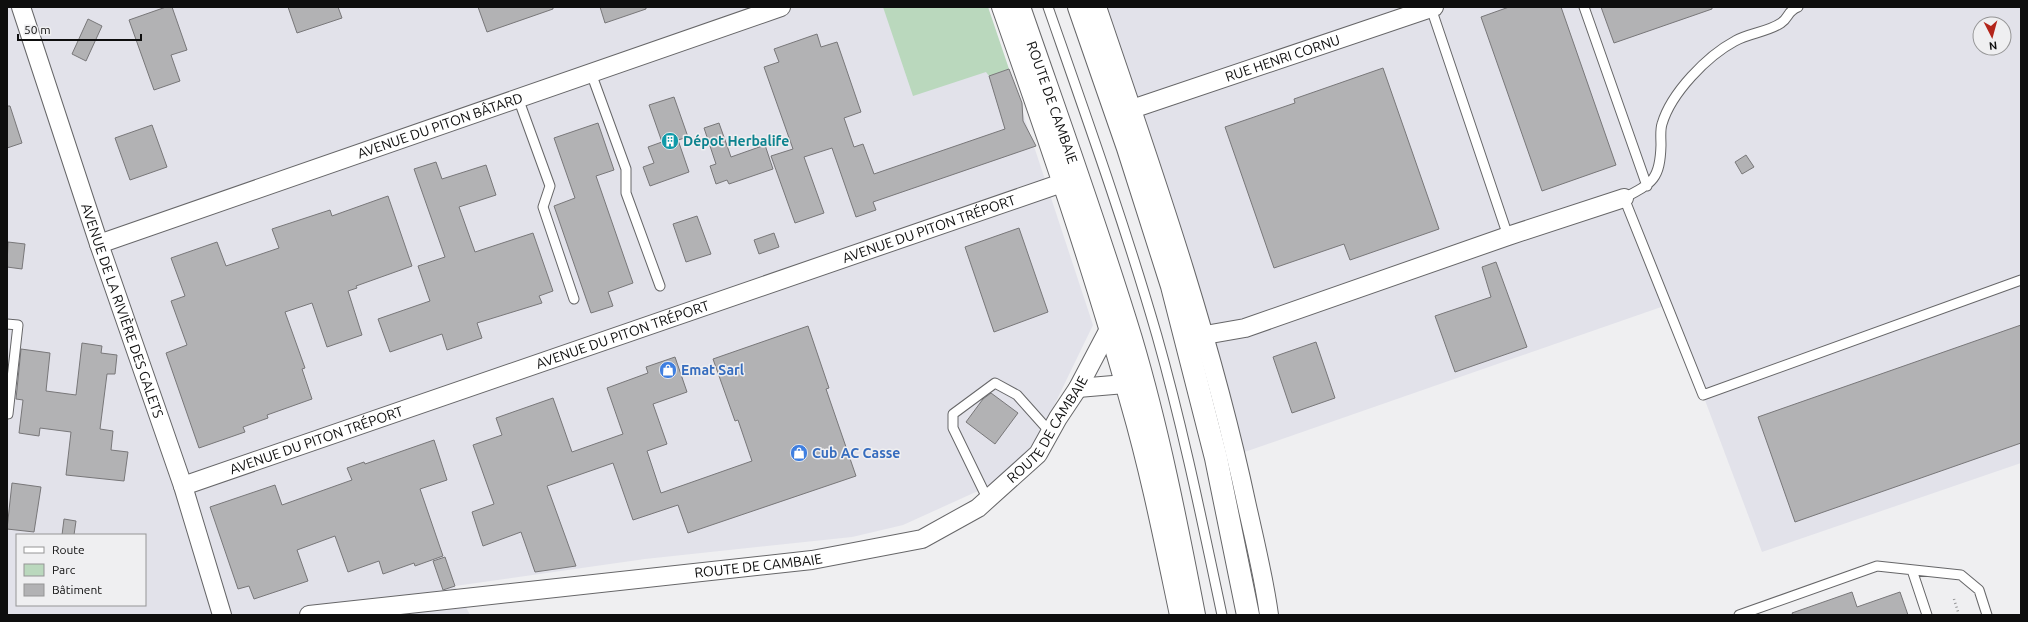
<svg xmlns="http://www.w3.org/2000/svg" width="2028" height="622" font-family="Ubuntu,sans-serif">
<rect width="100%" height="100%" fill="#efeff1"/>
<path fill="#e2e2ea" fill-rule="evenodd" d="M7,7H988L1093,325L1047,420L1026,454L989,486L903,525L852,537L645,559L455,586L470,615H7ZM17,535H145V605H17Z
M1097,7H2021V463L1762,552L1703,395L1667,305L1236,455ZM1980,24H2004V48H1980Z"/>
<path fill="#bad8bd" d="M883,7H988L1009,69L989,76L986,72L913,96Z"/>
<path fill="#b2b2b4" stroke="#787779" d="M166,7H172L187,50L171,55L180,81L154,90L129,20Z
M288,7H338L342,18L297,33Z
M478,7H553V9L487,32Z
M600,7H646V9L605,23Z
M1509,7H1561L1616,165L1542,191L1481,17Z
M1601,7H1712V9L1614,43Z
M88,19L102,26L86,61L72,54Z
M817,34L821,47L837,42L861,112L844,118L854,147L863,144L874,174L1005,129L989,76L1009,69L1022,103L1023,121L1036,146L873,202L876,210L856,217L832,148L804,157L824,213L795,223L771,156L793,149L764,67L779,62L774,49Z
M1383,68L1439,229L1350,260L1344,244L1274,268L1225,127L1295,103L1294,99Z
M674,97L688,137L678,140L689,172L650,186L643,167L654,163L648,147L662,142L649,105Z
M7,106H10L22,143L7,148Z
M598,123L614,170L596,176L633,283L608,292L613,306L591,313L554,206L575,198L554,138Z
M719,123L731,157L765,145L773,169L729,184L727,180L716,184L710,166L716,164L704,128Z
M152,125L167,167L130,180L115,138Z
M1746,155L1754,167L1742,174L1735,162Z
M436,162L442,179L486,165L496,195L459,207L475,252L533,233L553,291L539,296L542,303L477,323L482,338L447,350L442,334L390,352L378,319L430,301L418,266L445,257L414,169Z
M388,196L412,266L356,286L357,288L348,291L362,335L327,347L312,303L285,312L305,368L302,369L312,399L267,415L268,418L243,427L245,432L199,448L166,353L187,345L171,301L185,296L171,258L217,242L226,266L279,248L272,229L330,210L332,216Z
M697,216L711,254L686,262L673,224Z
M1019,228L1048,312L994,332L965,247Z
M774,233L779,247L759,254L754,240Z
M8,242L25,244L22,269L7,267Z
M1496,262L1527,347L1455,372L1435,316L1491,297L1482,267Z
M2021,325V443L1795,522L1758,417Z
M808,326L829,388L826,389L856,476L688,533L678,505L633,520L613,463L547,486L576,566L535,572L521,532L483,546L472,512L494,504L473,445L502,435L496,418L553,398L572,452L623,434L607,388L648,373L646,367L675,357L687,392L653,404L667,444L647,451L661,493L752,461L738,420L735,421L713,359Z
M1316,342L1335,398L1292,413L1273,357Z
M82,343L102,346L101,353L117,355L115,374H107L100,429L113,431L111,450L128,452L124,481L66,475L71,432L40,428L39,436L19,433L23,400L16,399L21,349L50,353L46,391L76,395Z
M991,393L1018,413L995,444L966,422L983,399Z
M434,440L447,480L420,489L443,556L415,566L414,563L383,574L379,561L348,572L335,536L297,550L308,581L254,599L249,586L238,589L210,507L275,485L282,505L352,480L347,468L364,462L365,464Z
M12,483L41,487L34,532L7,529Z
M64,519L76,521L74,535H62Z
M445,557L455,586L443,590L433,561Z
M1852,592L1857,607L1900,592L1908,615H1793L1792,613Z"/>
<g fill="none" stroke-linecap="round" stroke-linejoin="round">
<defs>
<path id="service" d="M1048,7C1086,116 1125,225 1157,336C1183,428 1202,521 1222,615
M1584,7L1647,186
M1798,7C1787,11 1789,18 1781,23C1768,32 1749,33 1735,41C1707,56 1671,93 1662,124C1660,130 1661,139 1661,145C1660,179 1653,183 1624,198L1703,395L2021,280
M1431,8L1508,236
M591,73L626,169V193L660,286
M518,98L550,186L543,207L574,299
M7,324L18,325L8,414H7
M988,500L953,428V414L995,383L1017,395L1050,432
M1912,570L1927,615
M1739,615L1877,566L1961,575L1979,590L1987,615"/>
<g id="minor">
<path id="s1" d="M21,7L99,244L183,486L222,615"/>
<path d="M1001,7C1047,138 1093,270 1130,404C1150,473 1164,544 1179,615"/>
<path d="M1097,7C1153,171 1211,336 1247,506C1255,542 1264,578 1269,615"/>
<path id="s2" d="M1132,109L1434,7"/>
<path id="s3" d="M99,244L781,7"/>
<path d="M1205,335L1245,328L1508,236L1624,198"/>
<path d="M1078,388L1125,384"/>
<path id="s4" d="M183,486L1062,183"/>
<path id="s5" d="M309,615L812,560L922,539L978,508L1038,454L1058,418L1078,388L1108,331"/>
</g>
<g id="primary">
<path id="s6" d="M1019,7C1057,117 1097,227 1131,339C1158,430 1176,522 1194,615"/>
<path d="M1079,7L1128,148L1172,286L1216,458L1248,615"/>
</g>
</defs>
<use href="#service" stroke="#666668" stroke-width="11"/>
<use href="#minor" stroke="#666668" stroke-width="20"/>
<use href="#primary" stroke="#666668" stroke-width="24"/>
<path stroke="#949495" stroke-width="2.5" stroke-dasharray="1 3" stroke-linecap="butt" d="M1954,599L1959,615"/>
<use href="#service" stroke="#fff" stroke-width="9"/>
<use href="#minor" stroke="#fff" stroke-width="18"/>
<use href="#primary" stroke="#fff" stroke-width="22"/>
</g>
<defs>
<symbol id="building-disc" viewBox="-11 -11 22 22"><circle r="9.5" fill="#0f9aa8" stroke="#efeff1"/><path d="M-4-6H4V6H1V3H-1V6H-4ZM-2.5-4.3h1.7v1.8h-1.7ZM.8-4.3h1.7v1.8H.8ZM-2.5-1h1.7V.8h-1.7ZM.8-1h1.7V.8H.8Z" fill="#fff"/></symbol>
<symbol id="shop-disc" viewBox="-11 -11 22 22"><circle r="9.5" fill="#3f7fe0" stroke="#efeff1"/><path d="M-5-2.5h2.3a2.7 3.5 0 0 1 5.4 0H5L5.5 6h-11ZM-1.5-2.5h3a1.5 2.3 0 0 0-3 0Z" fill="#fff"/></symbol>
</defs>
<g fill-rule="evenodd">
<use href="#building-disc" x="660" y="131" width="20" height="20"/>
<use href="#shop-disc" x="658" y="360" width="20" height="20"/>
<use href="#shop-disc" x="789" y="443" width="20" height="20"/>
</g>
<g text-anchor="middle" dominant-baseline="central" stroke-width="3" stroke-linejoin="round" paint-order="stroke">
<g font-size="14" fill="#0e0e0e" stroke="#efeff1">
<text stroke="none"><textPath href="#s2" startOffset="159">RUE HENRI CORNU</textPath></text>
<text stroke="none"><textPath href="#s6" startOffset="101">ROUTE DE CAMBAIE</textPath></text>
<text stroke="none"><textPath href="#s3" startOffset="361">AVENUE DU PITON BÂTARD</textPath></text>
<text stroke="none"><textPath href="#s4" startOffset="789">AVENUE DU PITON TRÉPORT</textPath></text>
<text stroke="none"><textPath href="#s1" startOffset="320">AVENUE DE LA RIVIÈRE DES GALETS</textPath></text>
<text stroke="none"><textPath href="#s4" startOffset="465">AVENUE DU PITON TRÉPORT</textPath></text>
<text stroke="none"><textPath href="#s5" startOffset="788">ROUTE DE CAMBAIE</textPath></text>
<text stroke="none"><textPath href="#s4" startOffset="141">AVENUE DU PITON TRÉPORT</textPath></text>
<text stroke="none"><textPath href="#s5" startOffset="452">ROUTE DE CAMBAIE</textPath></text>
</g>
<g font-size="14" font-weight="bold" fill="#0d838f" stroke="#efeff1" text-anchor="start">
<text x="683" y="141">Dépot Herbalife</text>
</g>
<g font-size="14" font-weight="bold" fill="#366cbe" stroke="#efeff1" text-anchor="start">
<text x="681" y="370">Emat Sarl</text>
<text x="812" y="453">Cub AC Casse</text>
</g>
</g>
<rect width="2028" height="622" fill="none" stroke="#0e0e0e" stroke-width="16"/>
<rect x="16" y="534" width="130" height="72" fill="#efeff1" stroke="#959596"/>
<rect x="24" y="547" width="20" height="6" fill="#ffffff" stroke="#959596"/>
<text x="52" y="554" font-size="12" fill="#0e0e0e">Route</text>
<rect x="24" y="564" width="20" height="12" fill="#bad8bd" stroke="#959596"/>
<text x="52" y="574" font-size="12" fill="#0e0e0e">Parc</text>
<rect x="24" y="584" width="20" height="12" fill="#b2b2b4" stroke="#959596"/>
<text x="52" y="594" font-size="12" fill="#0e0e0e">Bâtiment</text>
<g transform="translate(1992 36) rotate(174)"><circle r="19" fill="#efeff1" stroke="#959596"/>
<path d="M0-3L7 15L0 10L-7 15Z" fill="#b3251a"/>
<text y="-6" font-size="11" font-weight="bold" text-anchor="middle" fill="#0e0e0e">N</text>
</g>
<path d="M18 34v6h123v-6" fill="none" stroke="#0e0e0e" stroke-width="2"/>
<text x="24" y="34" font-size="12" fill="#0e0e0e" stroke="#efeff1" stroke-width="3" paint-order="stroke">50 m</text>
</svg>
